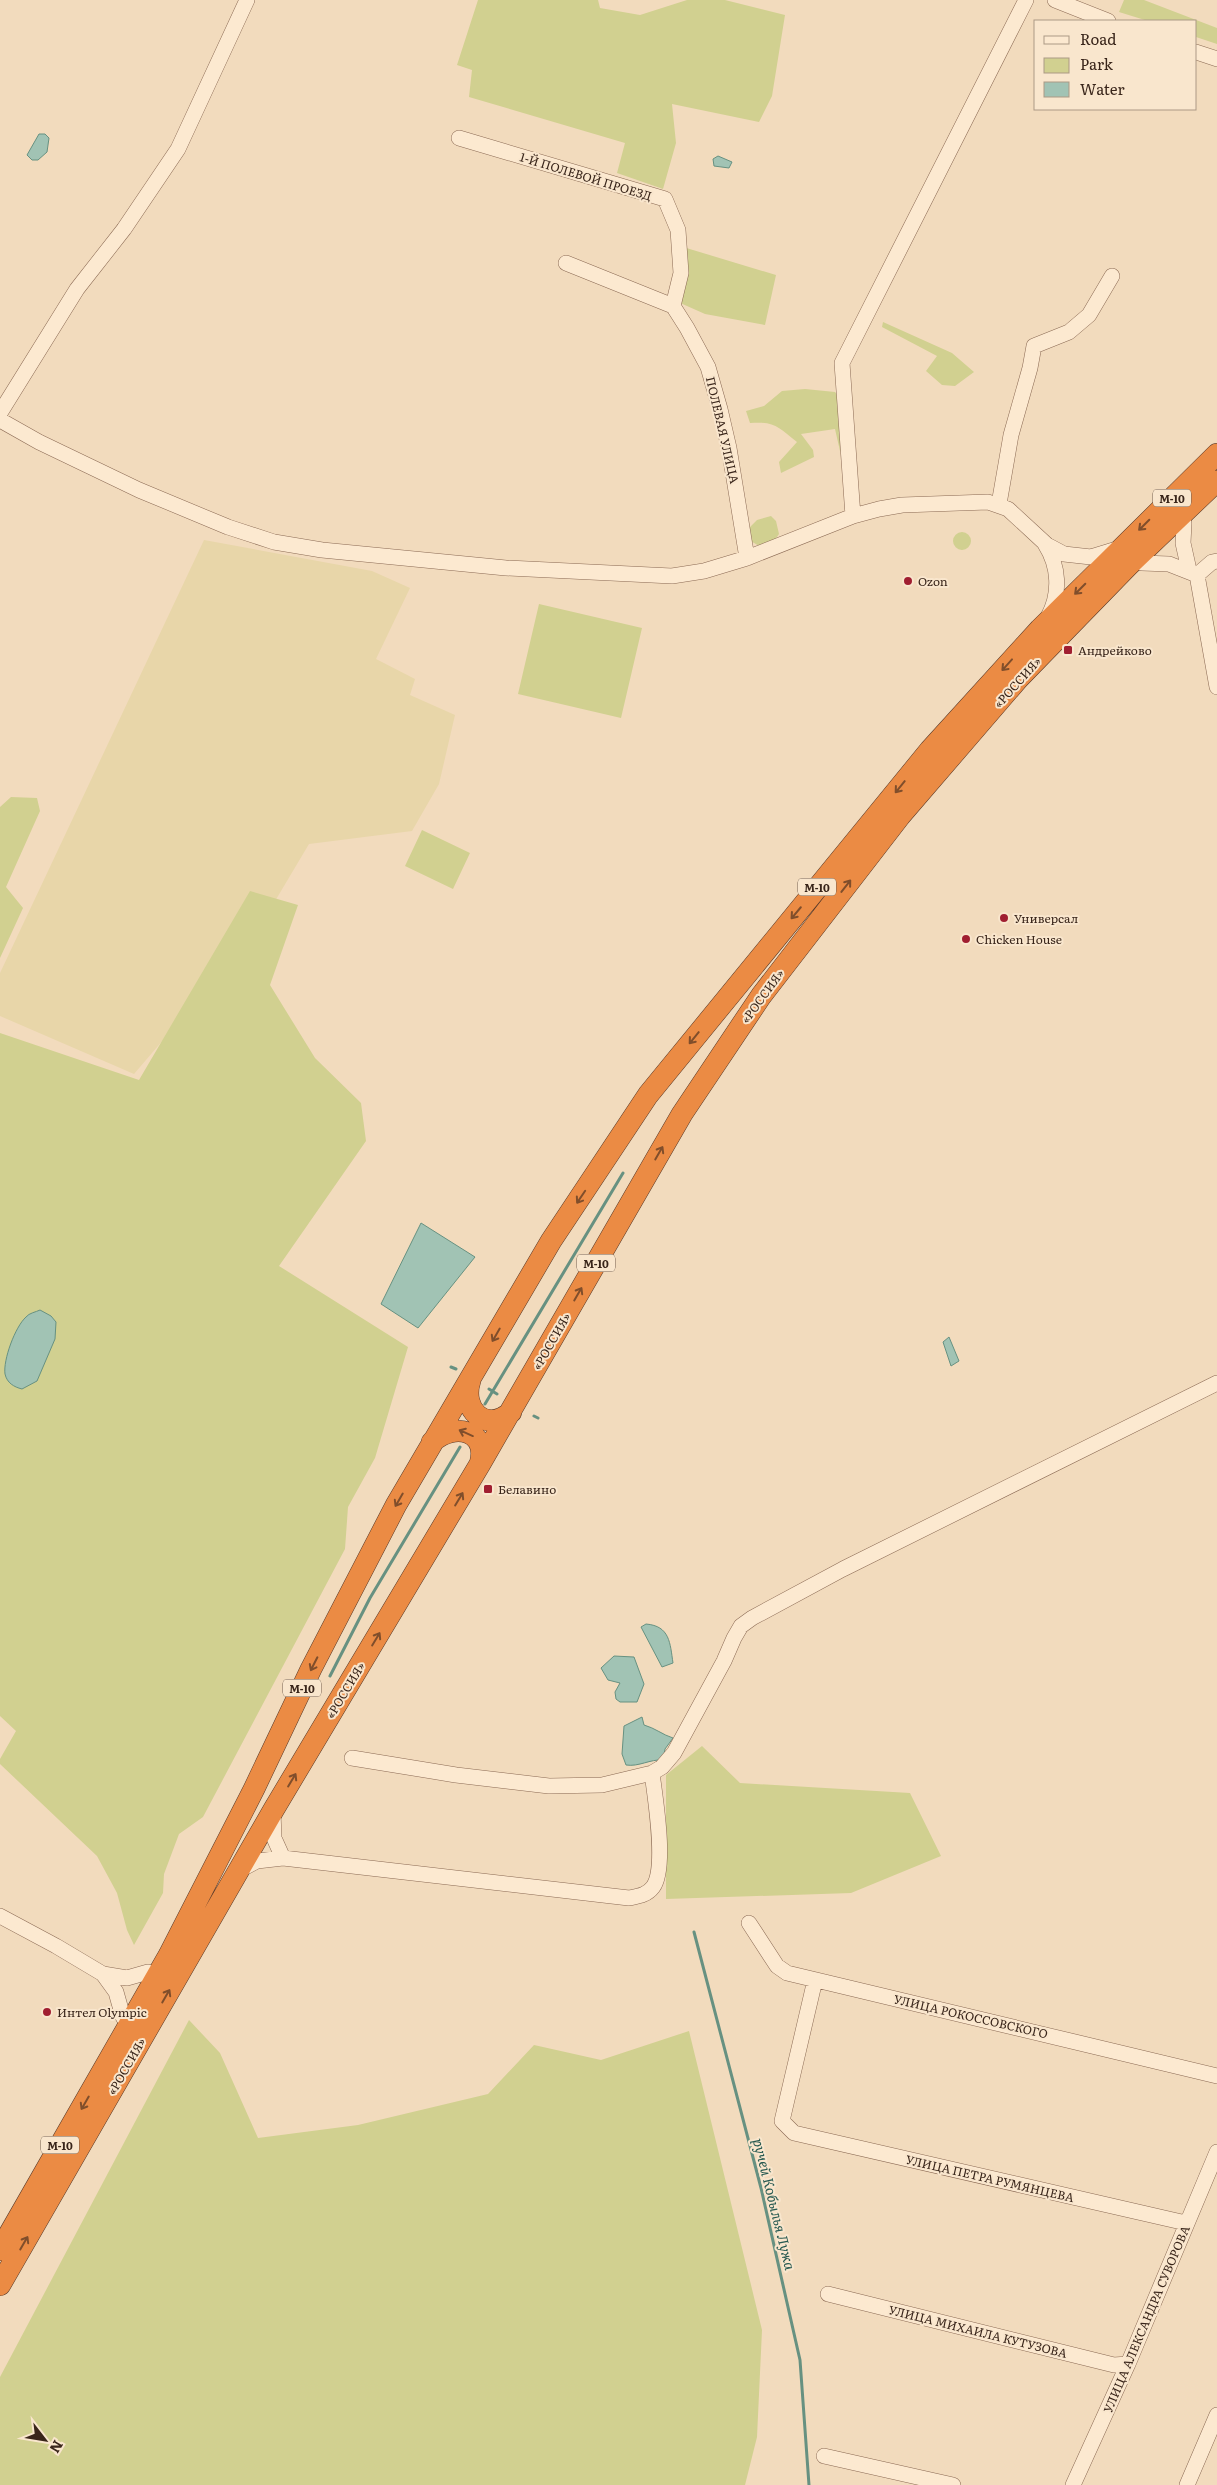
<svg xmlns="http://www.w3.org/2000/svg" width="1217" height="2485" font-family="Literata,serif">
<rect width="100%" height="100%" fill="#f2dbbd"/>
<path fill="#e8d6a9" d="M204,540L372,571L410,588L376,659L415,679L410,695L455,715L439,784L412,831L309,844L259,928L134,1074L0,1016V973Z"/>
<path fill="#d1d090" d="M478,0H598L600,8L640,15L687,0H725L785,15L772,96L759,122L672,104L676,143L663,189L617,173L625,143L469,97L472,70L457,65Z
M1124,0H1144L1217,28V44L1196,37V21H1148L1119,12Z
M683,247L776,275L765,325L705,314L678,302Z
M883,322L952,353L974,372L955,386L942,385L926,371L937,356L882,327Z
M805,389L835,392L840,398L844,453L840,451L835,429L801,434L813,450L814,457L781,473L779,462L797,442C778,427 775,421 750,423L746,411L764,406L782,391Z
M771,516L776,521L779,534L774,541L761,547L749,540L747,530L757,520Z
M953 541a9 9 0 1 1 18 0a9 9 0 1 1-18 0Z
M539,604L642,628L621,718L518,694Z
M11,797L37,798L40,811L6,887L23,908L0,958V807Z
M422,830L470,853L453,889L405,866Z
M250,891L298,905L270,985L315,1058L361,1103L366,1141L279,1266L408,1347L375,1458L348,1507L345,1549L203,1817L179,1834L164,1874L163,1893L134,1945L127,1930L117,1893L97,1856L0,1764V1759L16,1731L0,1716V1033L139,1080Z
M702,1746L740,1783L910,1793L941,1856L851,1893L666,1899V1775Z
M189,2020L220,2053L258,2138L358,2125L488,2094L534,2045L601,2060L689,2031L762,2330L757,2437L745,2485H0V2377Z"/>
<path fill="#a1c3b4" stroke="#679181" d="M39,134H45L49,138L47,152L38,160H32L27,155Z
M718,156L732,162L729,168L714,166L713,159Z
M421,1223L475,1257L418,1328L381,1304Z
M40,1310L51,1316L56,1322L55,1339L37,1381L22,1389C14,1387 7,1383 5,1374C3,1360 15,1327 26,1317C29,1313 36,1312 40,1310Z
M949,1337L959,1361L951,1366L943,1342Z
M646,1624C670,1626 670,1643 673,1663L662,1667L641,1627Z
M614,1656L634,1657L644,1684L637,1702H620L616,1699L615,1692L620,1683L608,1680L601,1668Z
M642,1717L644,1725C655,1728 663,1735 673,1738L665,1749L663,1760C650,1759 639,1767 626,1765L622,1754L624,1726Z"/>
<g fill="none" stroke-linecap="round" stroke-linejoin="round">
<path stroke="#679181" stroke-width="3" d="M451,1367L456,1369
M489,1389L497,1394
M485,1404L623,1173
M534,1416L538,1418
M330,1676L370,1598L460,1447
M694,1932L761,2188L800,2360L809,2485"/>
<defs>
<path id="minor" d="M1055,0L1108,21
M1196,52L1217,59
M459,138L665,199L678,230L681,273L673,306
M566,263L673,306L687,328L708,367L720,409L729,448L747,558
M0,413L77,289L124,229L178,149L247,0
M0,420L39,442L139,490L228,527L274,542L322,550L506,568L672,576L704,571L747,558L853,516L879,509L902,505L988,502L1008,509L1047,545L1064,554L1091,557L1117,549
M999,504L1011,435L1030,368L1034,346L1069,332L1089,315L1112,276
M853,516L842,363L1026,0
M1184,523L1183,543L1189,570
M1045,544C1059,566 1061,593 1048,617
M1142,563L1169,564L1197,575L1217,687
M1197,575L1212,562L1217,561
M352,1758L456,1775L549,1786L602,1785L652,1773L662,1767L674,1753L724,1661L734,1638L741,1626L752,1618L843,1569L1217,1383
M273,1812L274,1838L283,1858
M238,1871L257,1861L283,1858L629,1898C639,1896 647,1895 653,1887C667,1868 655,1797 652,1773
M0,1916L56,1946L103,1974L116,1992L123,2017
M749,1923L777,1966L787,1973L1217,2076
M103,1974L127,1978L148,1972
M815,1980L782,2121L794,2133L1186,2223
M828,2294L1114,2365L1128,2364
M824,2456L953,2485
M1073,2485L1128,2364L1217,2152
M1187,2485L1217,2415"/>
<path id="highway" d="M470,1381C461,1409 485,1434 511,1412
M432,1442C455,1421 489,1431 480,1464
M0,2250L169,1955L254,1789L311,1669L396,1505L551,1241L648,1095L930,750L1040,629L1217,454
M0,2285L274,1809L480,1464L682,1114L761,996L900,816L1018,679L1128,566L1217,481"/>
</defs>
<use href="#minor" stroke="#8b6a54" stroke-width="16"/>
<use href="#highway" stroke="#583929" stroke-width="22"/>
<use href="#minor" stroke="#fce9d0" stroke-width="15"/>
<use href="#highway" stroke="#eb8b44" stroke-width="21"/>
</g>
<defs><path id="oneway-shaft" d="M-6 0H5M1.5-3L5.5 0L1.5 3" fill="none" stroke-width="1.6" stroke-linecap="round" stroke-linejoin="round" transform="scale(1.25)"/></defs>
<g stroke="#804e2b">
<use href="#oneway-shaft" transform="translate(1144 525) rotate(135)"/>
<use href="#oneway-shaft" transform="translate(1080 589) rotate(135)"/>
<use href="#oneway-shaft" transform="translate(1007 665) rotate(132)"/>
<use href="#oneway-shaft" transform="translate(900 787) rotate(129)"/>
<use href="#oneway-shaft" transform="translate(846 886) rotate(-52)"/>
<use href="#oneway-shaft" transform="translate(796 913) rotate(130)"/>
<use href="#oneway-shaft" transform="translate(694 1038) rotate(129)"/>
<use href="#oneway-shaft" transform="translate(659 1153) rotate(-60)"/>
<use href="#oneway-shaft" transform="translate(581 1197) rotate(124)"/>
<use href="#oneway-shaft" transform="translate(578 1294) rotate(-60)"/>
<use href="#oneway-shaft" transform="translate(496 1335) rotate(120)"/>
<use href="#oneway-shaft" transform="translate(466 1433) rotate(-156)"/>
<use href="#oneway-shaft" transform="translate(459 1499) rotate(-59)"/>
<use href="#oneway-shaft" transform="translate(399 1500) rotate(120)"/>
<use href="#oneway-shaft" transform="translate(376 1639) rotate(-59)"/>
<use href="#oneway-shaft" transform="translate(314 1664) rotate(117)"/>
<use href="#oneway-shaft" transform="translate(292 1780) rotate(-59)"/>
<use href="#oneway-shaft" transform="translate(166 1996) rotate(-60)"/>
<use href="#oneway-shaft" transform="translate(85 2103) rotate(120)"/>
<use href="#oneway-shaft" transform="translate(24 2243) rotate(-60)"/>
</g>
<g fill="#a01e30" stroke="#f9e6cd" stroke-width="2">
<circle cx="908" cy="581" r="5"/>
<rect x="1063" y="645" width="10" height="10" rx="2.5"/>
<circle cx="1004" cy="918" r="5"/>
<circle cx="966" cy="939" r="5"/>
<rect x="483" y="1484" width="10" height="10" rx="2.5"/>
<circle cx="47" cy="2012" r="5"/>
</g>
<g text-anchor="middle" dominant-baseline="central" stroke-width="4" stroke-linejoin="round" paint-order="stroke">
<g fill="#f9e6cd" stroke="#735f50" stroke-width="1">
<rect x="1153" y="489.5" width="38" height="17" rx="4"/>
<rect x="798" y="878.5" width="38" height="17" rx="4"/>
<rect x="577" y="1254.5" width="38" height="17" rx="4"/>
<rect x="283" y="1679.5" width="38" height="17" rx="4"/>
<rect x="41" y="2136.5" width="38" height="17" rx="4"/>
</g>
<g font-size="11" font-weight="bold" fill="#39251a">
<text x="1172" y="498">М-10</text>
<text x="817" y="887">М-10</text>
<text x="596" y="1263">М-10</text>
<text x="302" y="1688">М-10</text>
<text x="60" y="2145">М-10</text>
</g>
<g font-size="12" fill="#39251a" stroke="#f9e6cd">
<text transform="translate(586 176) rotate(17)">1-Й ПОЛЕВОЙ ПРОЕЗД</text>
<text transform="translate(723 430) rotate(77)">ПОЛЕВАЯ УЛИЦА</text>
<text transform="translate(1017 682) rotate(-48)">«РОССИЯ»</text>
<text transform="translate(762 996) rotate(-54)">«РОССИЯ»</text>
<text transform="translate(551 1341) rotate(-60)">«РОССИЯ»</text>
<text transform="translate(345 1690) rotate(-59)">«РОССИЯ»</text>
<text transform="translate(971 2016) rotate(13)">УЛИЦА РОКОССОВСКОГО</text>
<text transform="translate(126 2066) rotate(-60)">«РОССИЯ»</text>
<text transform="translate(990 2178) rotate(13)">УЛИЦА ПЕТРА РУМЯНЦЕВА</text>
<text transform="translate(1146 2319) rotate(-67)">УЛИЦА АЛЕКСАНДРА СУВОРОВА</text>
<text transform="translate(978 2331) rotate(14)">УЛИЦА МИХАИЛА КУТУЗОВА</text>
</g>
<g font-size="12" fill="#39251a" stroke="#f9e6cd" text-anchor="start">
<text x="918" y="581">Ozon</text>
<text x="1078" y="650">Андрейково</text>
<text x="1014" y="918">Универсал</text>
<text x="976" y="939">Chicken House</text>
<text x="498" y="1489">Белавино</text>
<text x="57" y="2012">Интел Olympic</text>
</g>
<g font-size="14" font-style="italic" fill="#285a51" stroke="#f9e6cd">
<text transform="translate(775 2204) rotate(76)">ручей Кобылья Лужа</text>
</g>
</g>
<rect x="1034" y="20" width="162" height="90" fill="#f9e6cd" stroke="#ac9985"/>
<rect x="1044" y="36" width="25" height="8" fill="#fce9d0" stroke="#ac9985"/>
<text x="1080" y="45" font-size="15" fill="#39251a">Road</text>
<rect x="1044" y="58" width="25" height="15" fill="#d1d090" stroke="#ac9985"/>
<text x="1080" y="70" font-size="15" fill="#39251a">Park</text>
<rect x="1044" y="82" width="25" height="15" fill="#a1c3b4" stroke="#ac9985"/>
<text x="1080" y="95" font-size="15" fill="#39251a">Water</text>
<g transform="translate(45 2440) rotate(121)" stroke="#f9e6cd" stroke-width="4" paint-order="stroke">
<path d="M0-4L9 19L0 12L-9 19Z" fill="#39251a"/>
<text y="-8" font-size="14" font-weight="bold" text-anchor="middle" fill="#39251a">N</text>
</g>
</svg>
